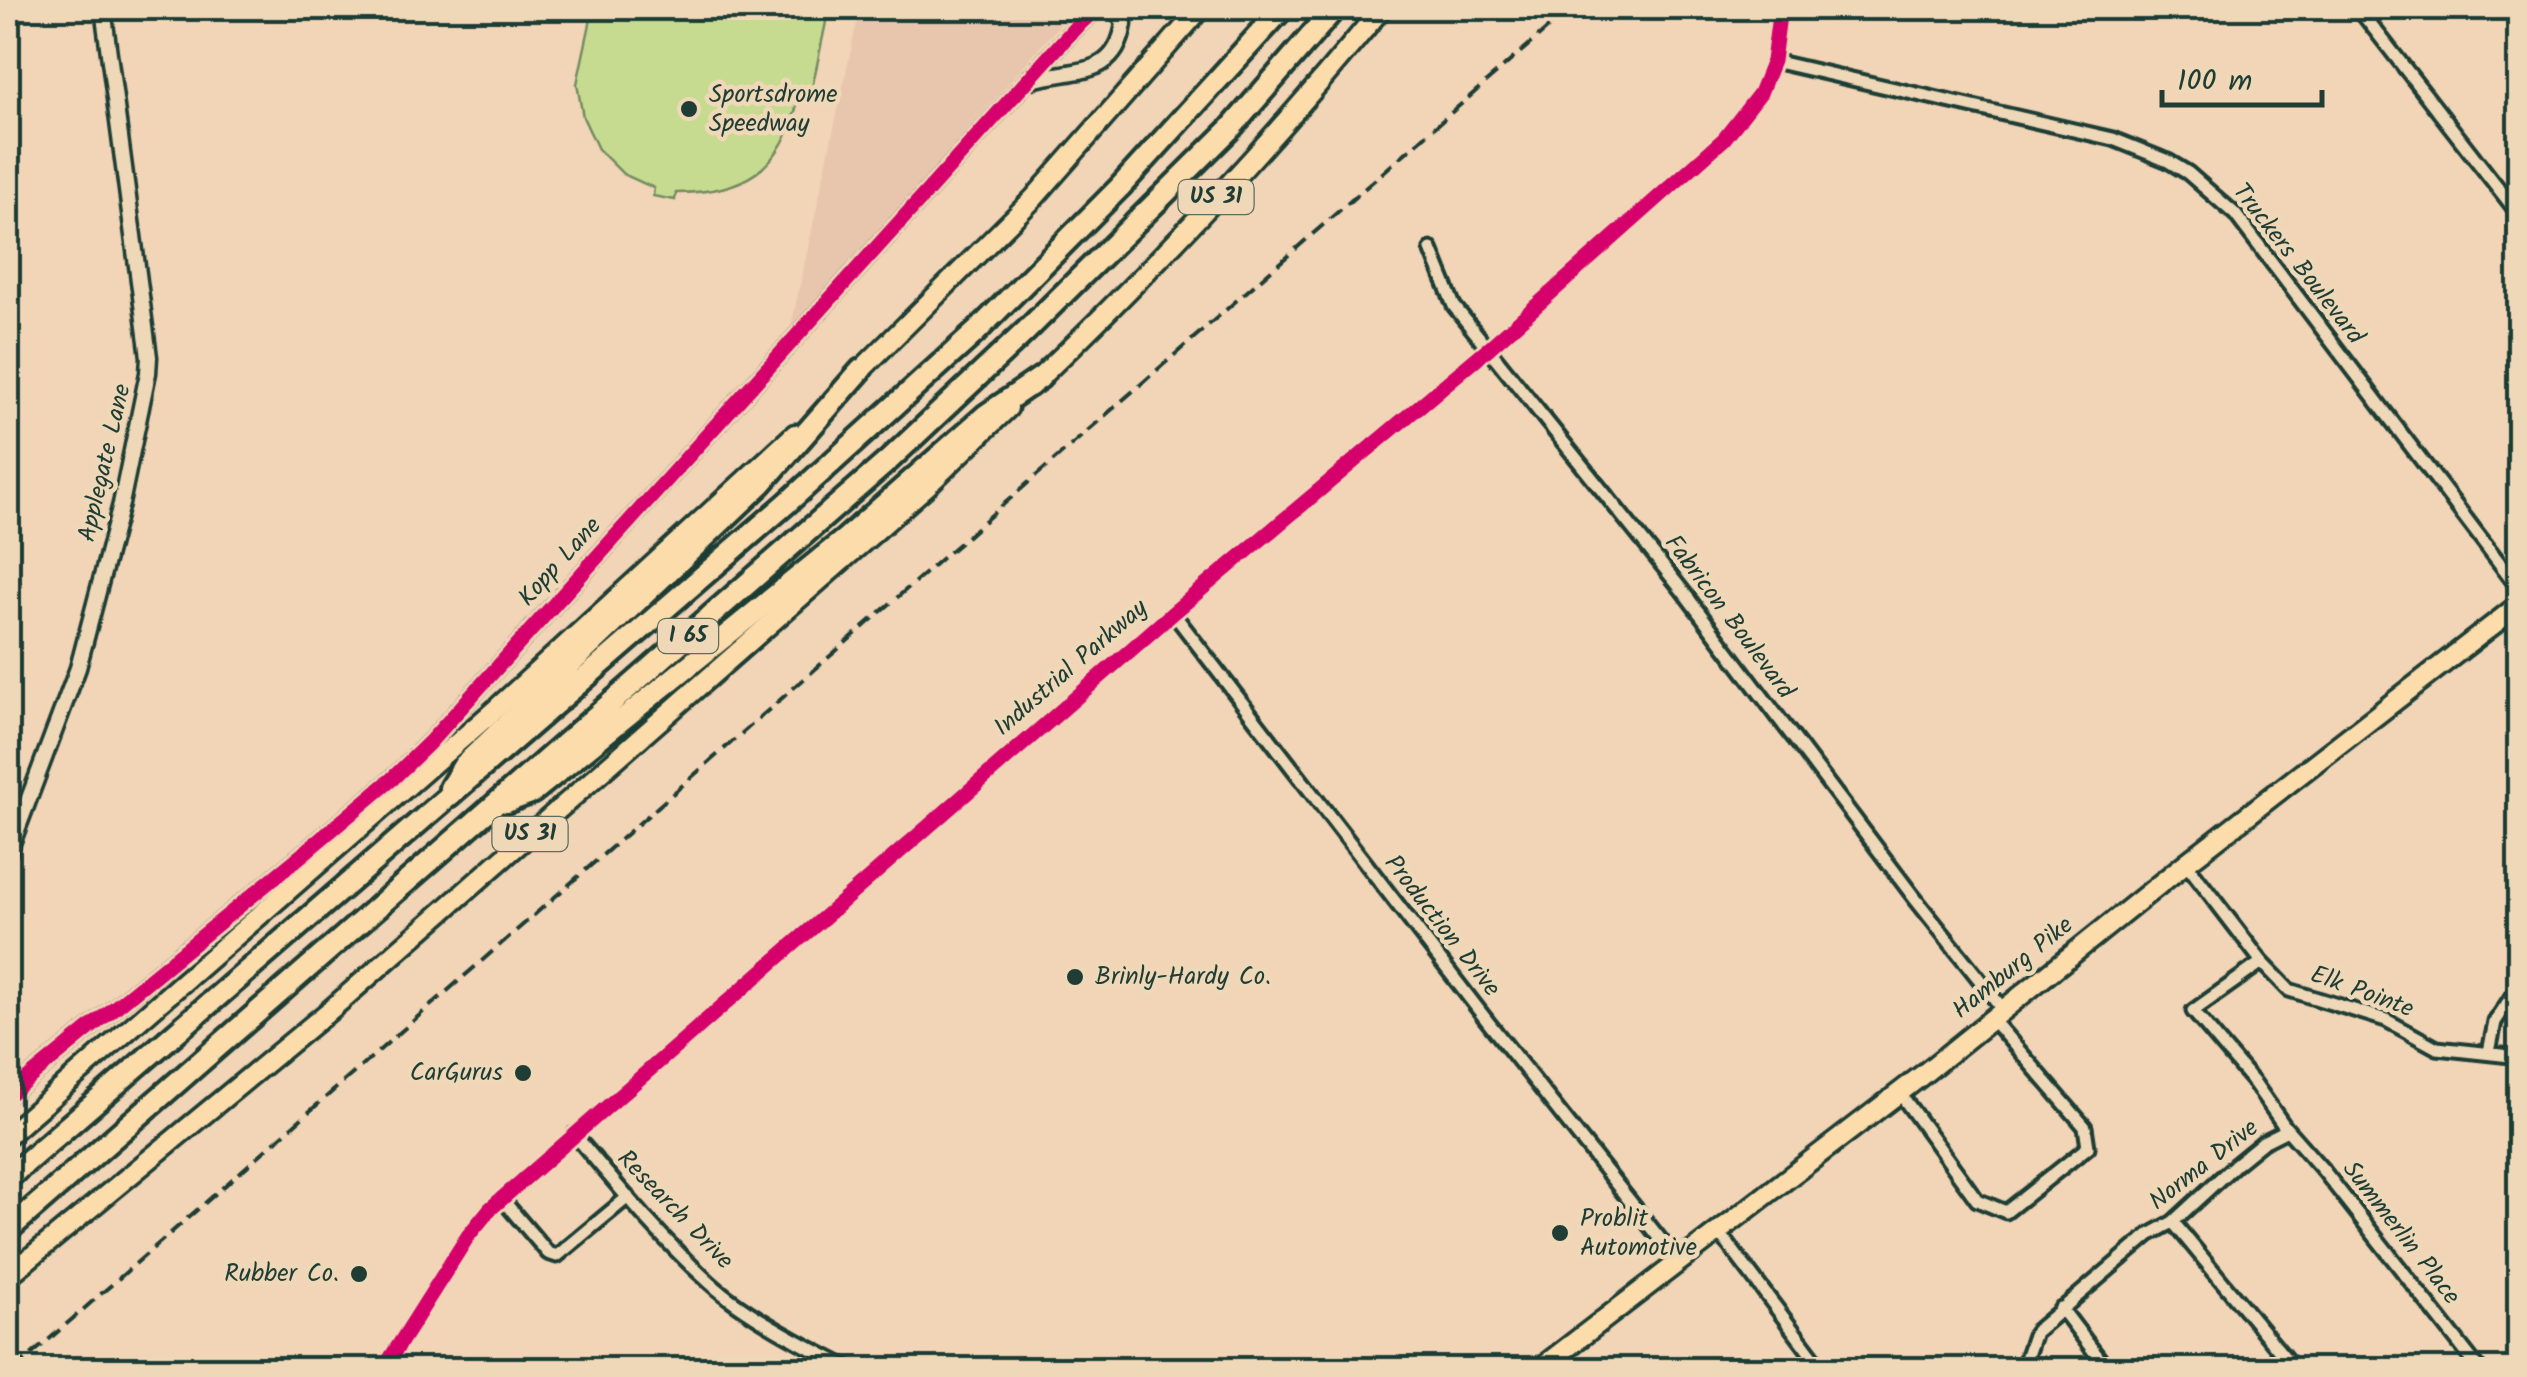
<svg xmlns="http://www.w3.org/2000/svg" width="2527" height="1377" font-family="Kalam,sans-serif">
<rect width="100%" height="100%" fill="#f2d4b6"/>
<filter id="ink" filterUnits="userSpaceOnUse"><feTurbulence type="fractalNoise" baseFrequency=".01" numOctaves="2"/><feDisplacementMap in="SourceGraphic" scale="20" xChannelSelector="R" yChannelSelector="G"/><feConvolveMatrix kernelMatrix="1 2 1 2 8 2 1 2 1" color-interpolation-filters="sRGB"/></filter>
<g filter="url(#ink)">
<path fill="#e7c6ad" d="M860,8H1074L789,336Z"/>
<path fill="#c7db90" stroke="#738c62" stroke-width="2.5" d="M584,8H829L810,98L798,100C783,169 744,193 676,193L675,200L653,196L654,188L623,174L598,149L583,117L577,84L591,19L582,15Z"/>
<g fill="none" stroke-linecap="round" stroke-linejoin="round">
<defs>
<path id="minor" d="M2358,8L2520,216
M1773,61L2113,139L2168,161L2188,173L2235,214L2520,590
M1431,249L1454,306L1682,590L1913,896L2002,1008
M1173,613L1488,1022L1679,1263
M2186,863L2262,962L2289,990L2386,1020L2437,1048L2520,1057
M2262,962L2193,1011L2255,1084L2285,1127L2323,1170L2480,1370
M2489,1052L2495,1022L2514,993
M1899,1092L1977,1200L2006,1212L2088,1147L2085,1127L1991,1018
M574,1134C617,1185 659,1237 709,1282C745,1315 809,1348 853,1370
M502,1199L548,1253L557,1256L628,1197
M2173,1222L2295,1370
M1719,1232L1823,1370
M2061,1308L2108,1370
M383,1370L468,1236L490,1209L1173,613L1490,347L1724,139L1760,93L1773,61L1780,8
M2022,1370L2035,1332L2149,1235L2173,1222L2236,1164L2263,1142L2285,1131V1127"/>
<path id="tertiary" d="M1029,81C1072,67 1115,81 1124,24L1117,8
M8,854L78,668L121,504L148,373L149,357L103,8
M8,1095L303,854L392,779L429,743L1075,28L1097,8"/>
<path id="primary" d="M853,378L1034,198L1201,8
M1030,387C1155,268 1273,141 1382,8
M8,1135L497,708L795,434
M8,1276L328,1012L927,486L1008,408
M1538,1370L1921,1076L2186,863L2520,604"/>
<path id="motorway" d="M450,788L464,765L762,483L861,370
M506,802L533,792L845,539L986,415L1040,378
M8,1178L786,504L976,332L1120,187L1283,8
M8,1230L889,460L1026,331L1231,128L1335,8"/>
</defs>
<use href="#minor" stroke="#1f3d34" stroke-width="19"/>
<use href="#tertiary" stroke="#1f3d34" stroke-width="21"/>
<use href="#primary" stroke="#1f3d34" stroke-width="25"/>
<use href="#motorway" stroke="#1f3d34" stroke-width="28"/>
<use href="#minor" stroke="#efd8b7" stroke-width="11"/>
<use href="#tertiary" stroke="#efd8b7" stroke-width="14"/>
<use href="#primary" stroke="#fddcac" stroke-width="18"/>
<use href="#motorway" stroke="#fddcac" stroke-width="20"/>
<path stroke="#1f3d34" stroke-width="4" stroke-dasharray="15 8" stroke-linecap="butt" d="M14,1370L1571,8"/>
<defs>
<path id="cycleway" d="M8,1095L303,854L392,779L429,743L1075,28L1097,8
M383,1370L468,1236L490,1209L1173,613L1490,347L1724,139L1760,93L1773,61L1780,8"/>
</defs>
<use href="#cycleway" stroke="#efd8b7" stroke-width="21"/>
<use href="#cycleway" stroke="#d6006c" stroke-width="15"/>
</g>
</g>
<g fill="#1f3d34" stroke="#efd8b7" stroke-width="4">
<circle cx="689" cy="109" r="10"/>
<circle cx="1075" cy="977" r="10"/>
<circle cx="523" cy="1073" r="10"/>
<circle cx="1560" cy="1233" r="10"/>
<circle cx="359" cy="1274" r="10"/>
</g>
<g text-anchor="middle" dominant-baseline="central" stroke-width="9" stroke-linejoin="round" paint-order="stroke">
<g fill="#efd8b7" stroke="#5d6c5b" stroke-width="2.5">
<rect x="1178.5" y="180" width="75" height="34" rx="8"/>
<rect x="658" y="619" width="60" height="34" rx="8"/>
<rect x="492.5" y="817" width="75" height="34" rx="8"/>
</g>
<g font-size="22" font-weight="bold" fill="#1f3d34">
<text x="1216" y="197">US 31</text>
<text x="688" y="636">I 65</text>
<text x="530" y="834">US 31</text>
</g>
<g font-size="25" fill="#1f3d34" stroke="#efd8b7" text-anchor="start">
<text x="709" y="95">Sportsdrome<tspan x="709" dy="29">Speedway</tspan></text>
<text x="1095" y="977">Brinly-Hardy Co.</text>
<text x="503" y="1073" text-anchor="end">CarGurus</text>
<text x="1580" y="1219">Problit<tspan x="1580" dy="29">Automotive</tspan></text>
<text x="339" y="1274" text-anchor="end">Rubber Co.</text>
</g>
<g font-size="25" fill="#1f3d34" stroke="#efd8b7">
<text transform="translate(2298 264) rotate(52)">Truckers Boulevard</text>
<text transform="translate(105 463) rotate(-77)">Applegate Lane</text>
<text transform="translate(560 562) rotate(-48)">Kopp Lane</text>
<text transform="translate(1729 617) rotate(53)">Fabricon Boulevard</text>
<text transform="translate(1071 668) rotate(-41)">Industrial Parkway</text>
<text transform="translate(1442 926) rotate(52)">Production Drive</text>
<text transform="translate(2013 968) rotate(-39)">Hamburg Pike</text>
<text transform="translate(2362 992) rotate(20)">Elk Pointe</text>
<text transform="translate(2204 1165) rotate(-38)">Norma Drive</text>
<text transform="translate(675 1210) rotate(46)">Research Drive</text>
<text transform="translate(2401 1233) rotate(52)">Summerlin Place</text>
</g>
</g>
<rect width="2527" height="1377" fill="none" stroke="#efd8b7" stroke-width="40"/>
<rect x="20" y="20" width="2487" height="1337" fill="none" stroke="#1f3d34" stroke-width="4" filter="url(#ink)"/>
<path d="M2162 90v15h160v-15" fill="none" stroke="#1f3d34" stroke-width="5"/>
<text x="2177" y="90" font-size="30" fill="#1f3d34" stroke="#efd8b7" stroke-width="8" paint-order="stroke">100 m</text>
</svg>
